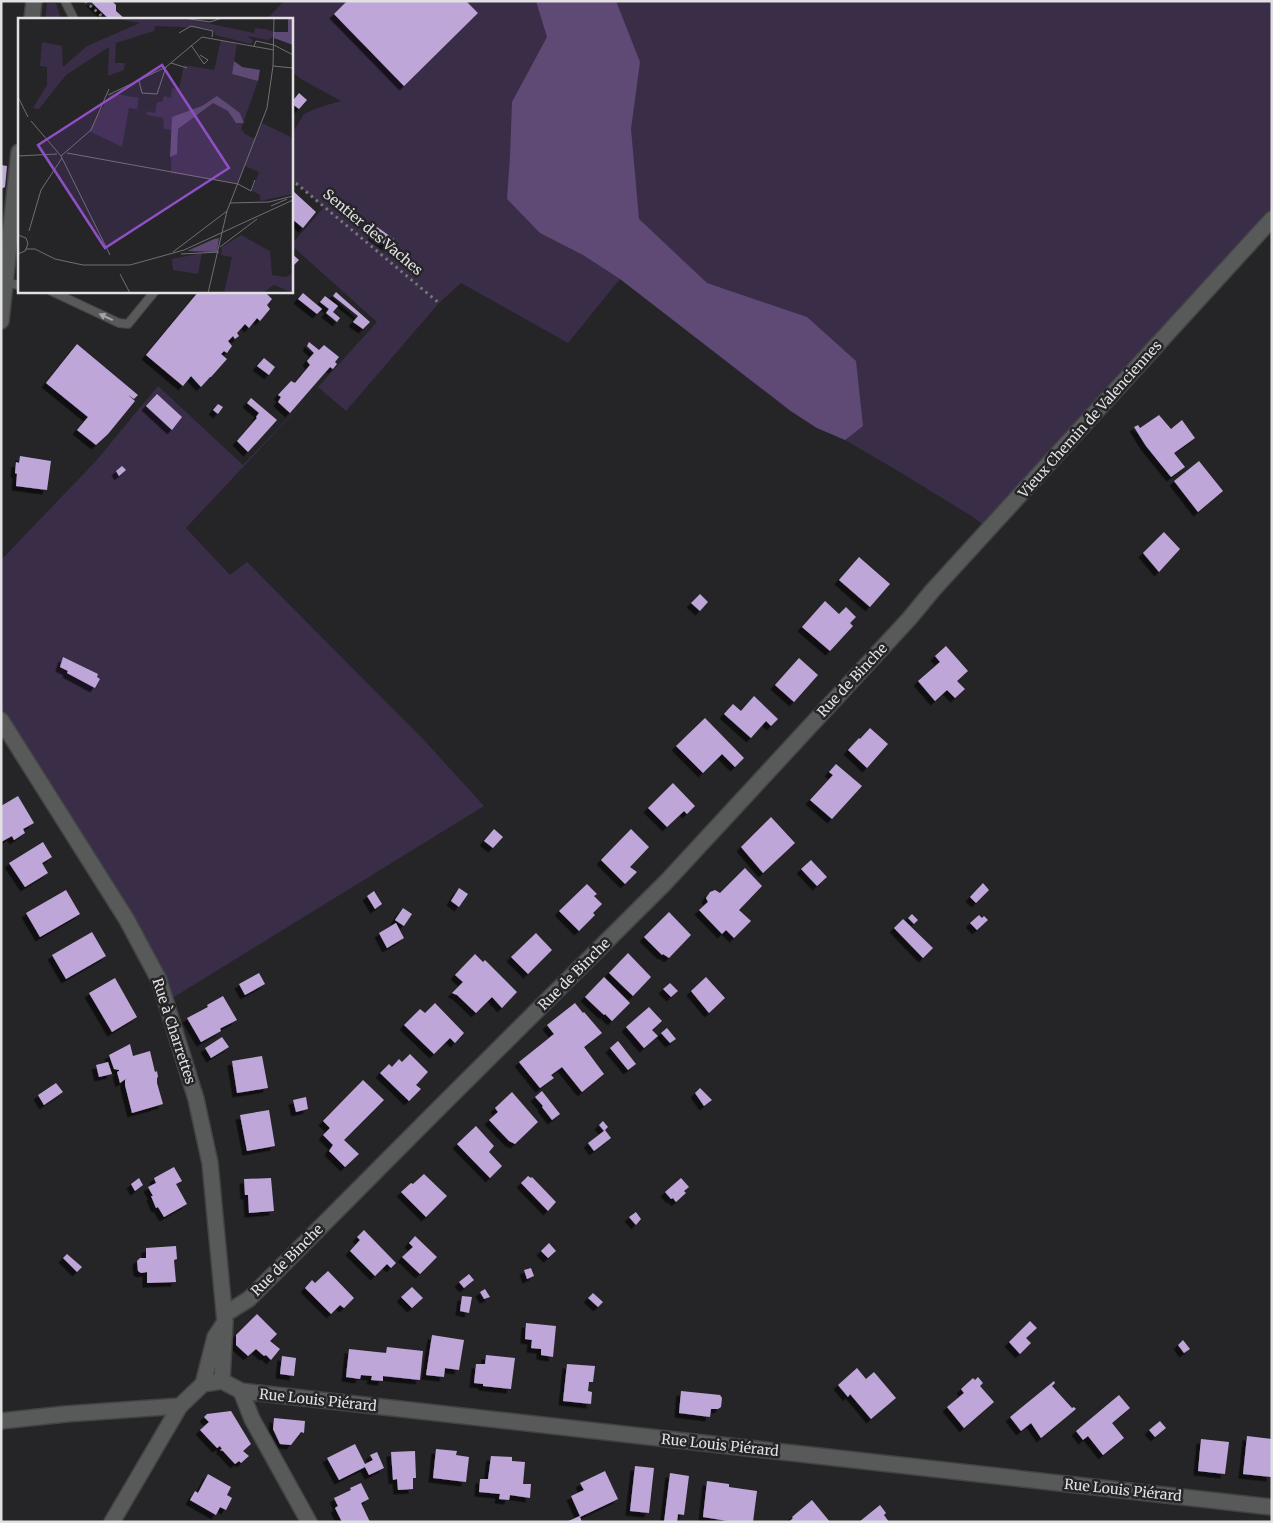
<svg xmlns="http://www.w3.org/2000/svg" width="1273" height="1523" font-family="Merriweather,serif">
<defs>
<filter id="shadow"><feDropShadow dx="-4.5" dy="4.5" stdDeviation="0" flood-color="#0009"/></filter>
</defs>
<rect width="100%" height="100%" fill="#252427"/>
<path fill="#3a2d48" d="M284,1H1272V219L989,529L973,517L903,474L845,440L817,428L791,412L620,279L568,343L461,283L439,303L346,411L318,387L186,528L230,575L247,562L423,739L484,806L166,1002L159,980L1,720V560L95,462L158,386L243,465L318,387L377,322L291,245L324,207L291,179V135L304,114L320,107L341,101L301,79L291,71V19H267Z
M47,3H56L61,19H45Z"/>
<path fill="#5f4a75" d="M536,1H616L640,62L631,129L639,219L707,283L807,317L856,361L863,426L845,440L817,428L791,411L620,279L583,255L540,233L507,199L510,156L512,102L547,37Z"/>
<path fill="#bea7d8" filter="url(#shadow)" d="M90,1H112L116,5V11L125,19H109Z
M347,1H466L478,13L404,86L334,14Z
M299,93L307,100L299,109L291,103Z
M1,165L7,166L5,187L1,189Z
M291,182L293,187L292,190L316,212L303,228L291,218Z
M377,227L394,239L388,247L372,235Z
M291,253L299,260L291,268Z
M199,291H264L272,299L267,305L270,309L260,321L257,318L249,328L245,324L237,333L239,336L235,339L233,336L228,341L232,346L227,353L224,351L221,354L227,359L211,377H210L201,387L191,376L183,386L146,355Z
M336,292L370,322L363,329L353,322L358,316L333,296Z
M303,293L322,309L317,314L298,299Z
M325,296L338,306L333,312L340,318L337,322L326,313L329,309L320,302Z
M309,342L319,350L324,345L339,357L335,362L337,364L333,369L330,367L290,413L278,402L281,397L278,395L291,381L295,383L310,365L307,361L314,353L307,346Z
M77,344L138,395L134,399L128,395L135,401L108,434L96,445L77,430L88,417L46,383Z
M264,358L275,367L269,375L257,366Z
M157,394L182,417L172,430L146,406Z
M251,398L277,420L248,452L237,441L257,418L256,417L259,413L247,403Z
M218,404L223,407L218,414L213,410Z
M1159,415L1171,429L1182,420L1195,438L1174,453L1185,467L1171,477L1146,446L1134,427L1138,425L1140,428Z
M20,456L51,461L47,490L16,486L17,474L15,473L16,462L19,463Z
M1199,461L1223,491L1198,512L1174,481Z
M122,466L126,470L119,476L116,471Z
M1164,532L1180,549L1159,572L1143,553Z
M859,557L890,584L870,607L839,580Z
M700,594L708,602L700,611L691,603Z
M825,601L839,614L846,607L856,617L850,623L853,626L830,651L802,627Z
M946,646L968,671L957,681L965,689L955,698L947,690L935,701L918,681L940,662L935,656Z
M63,657L98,674L97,677L100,679L95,688L67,673L68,671L60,667Z
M799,658L818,675L794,702L775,685Z
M754,696L778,719L771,726L766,721L751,738L724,714L733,704L741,711Z
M705,718L744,758L735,767L722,754L703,773L676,746Z
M870,728L888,744L867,768L848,750L859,738L860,739Z
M836,764L862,786L832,819L810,800L833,775L829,772Z
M673,783L695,806L687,814L684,811L667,827L648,808Z
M18,796L34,823L23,829L25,833L14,840L12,836L1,842V806Z
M771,817L795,843L763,873L741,847Z
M494,829L503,837L493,848L484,841Z
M631,829L649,847L630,867L637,872L625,884L601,860Z
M43,842L52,857L42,863L48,873L25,887L9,863Z
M811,860L827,877L817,886L801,869Z
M745,868L762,886L739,910L751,921L734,938L726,930L722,934L699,910L708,902L706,898L710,892L715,890L720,893Z
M983,883L989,890L976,903L970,897Z
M587,884L597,894L594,896L602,904L593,913L595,915L579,931L559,911Z
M459,888L468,894L459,907L451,901Z
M66,890L80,914L40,937L26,913Z
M374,891L382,904L375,909L367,896Z
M403,908L412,914L404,926L395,920Z
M669,912L691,935L669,958L663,954L662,955L644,937Z
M912,914L918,920L914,924L908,918Z
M979,915L982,918L984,916L988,920L977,930L970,923Z
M903,919L933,948L923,958L894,928Z
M396,923L404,938L387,948L379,933Z
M92,932L106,956L66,979L52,955Z
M536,933L552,950L528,974L511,957Z
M628,953L651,977L633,996L609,973Z
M475,954L483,962L485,960L517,992L502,1008L492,997L476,1013L457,995L452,993L463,982L455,975Z
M259,973L265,984L245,995L239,984Z
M604,977L630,1003L612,1021L605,1014L604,1015L585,997Z
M706,977L725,998L709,1013L691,991Z
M115,978L137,1017L112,1032L89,993Z
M670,983L678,991L671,997L663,989Z
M223,996L237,1020L221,1028L220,1029L221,1031L201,1042L187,1018L208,1007L207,1005Z
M435,1003L464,1033L455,1043L450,1038L434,1054L404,1025L420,1009L425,1013Z
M575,1003L583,1013L584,1012L602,1033L584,1047L604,1074L582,1092L562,1067L551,1075L554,1078L540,1088L519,1062L554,1034L547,1025Z
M649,1007L662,1021L652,1030L658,1036L644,1048L626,1027Z
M667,1028L676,1039L670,1043L661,1033Z
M222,1037L229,1047L211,1058L205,1048Z
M618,1041L636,1064L628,1070L610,1048Z
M130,1044L133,1056L150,1051L155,1072L157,1071L158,1077L157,1078V1083L163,1104L132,1113L125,1085V1080L127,1078L120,1083L117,1072L119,1071V1070L114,1069L109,1055Z
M410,1054L428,1072L416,1085L421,1089L409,1101L380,1073L389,1064L392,1067L399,1059L402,1062Z
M262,1056L268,1088L237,1093L232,1061Z
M108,1062L112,1074L99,1077L96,1065Z
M363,1080L384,1100L344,1140L359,1154L345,1167L329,1151L333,1145L323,1135L330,1128L323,1121Z
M56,1083L63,1092L44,1105L38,1095Z
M700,1088L712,1100L704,1106L695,1093Z
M542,1091L560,1114L552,1120L542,1107L543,1106L535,1097Z
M512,1092L538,1122L515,1144L509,1141L489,1120L498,1112L495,1108Z
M306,1097L308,1109L296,1112L293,1100Z
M269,1110L275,1146L247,1151L240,1115Z
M603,1121L608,1127L605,1130L611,1138L594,1151L588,1143L604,1131L599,1125Z
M476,1126L494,1146L489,1152L502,1166L490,1178L457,1144Z
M174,1167L182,1181L176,1184L187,1204L164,1217L158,1207L156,1208L151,1196H153L148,1187L156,1183L154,1178Z
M424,1174L447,1196L426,1217L401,1192L411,1183L413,1184Z
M528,1176L531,1178L532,1177L556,1202L548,1211L521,1183Z
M139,1178L143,1185L135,1191L131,1184Z
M271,1178L274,1211L249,1213L248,1195H245L244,1179Z
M681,1178L689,1187L684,1191L686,1193L676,1202L673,1198L671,1199L665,1192Z
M636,1212L641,1219L636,1225L629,1217Z
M364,1230L396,1263L391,1268L387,1264L375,1276L350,1251L360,1240L357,1237Z
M415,1236L437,1257L420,1274L402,1257L413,1247L409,1243Z
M549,1243L556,1251L548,1258L541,1251Z
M176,1246L177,1259L174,1260L176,1282L147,1283V1272L141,1273L138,1271L137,1261L140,1258H146V1248Z
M67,1254L82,1267L77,1272L63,1258Z
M531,1268L534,1276L527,1279L524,1270Z
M328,1271L354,1298L344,1308L340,1305L331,1314L305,1288L312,1280L315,1283Z
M469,1274L474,1280L464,1288L459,1282Z
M412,1287L423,1298L412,1308L401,1297Z
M485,1289L490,1297L484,1299L480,1292Z
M593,1293L603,1302L598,1307L588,1298Z
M462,1296L472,1297L469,1313L460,1311Z
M257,1314L277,1334L270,1341L280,1349L271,1360L266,1355L264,1356L256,1349L248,1356L236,1345V1335Z
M1030,1321L1037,1328L1026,1338L1031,1343L1020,1354L1009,1342Z
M526,1323L556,1326L553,1357L541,1355V1349L531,1348L532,1340L525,1339Z
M432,1335L464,1340L459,1370L445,1368L444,1377L426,1375Z
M1183,1340L1190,1349L1184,1353L1178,1345Z
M387,1347L423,1351L420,1380L383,1376V1381L371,1380L372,1376L361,1375L360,1379L346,1377L349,1349L386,1353Z
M486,1355L515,1358L511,1389L483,1386V1384L474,1383L476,1364H485Z
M282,1356L296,1358L294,1376L280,1374Z
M567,1364L595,1366L593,1382H589L588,1391L592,1392L591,1404L563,1401Z
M857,1368L866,1379L874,1372L896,1398L871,1419L850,1394L848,1397L838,1385Z
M978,1377L983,1383L980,1386L994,1402L964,1428L947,1407L964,1393L961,1389L973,1378L975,1380Z
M1054,1381L1055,1383L1052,1386L1072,1408L1074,1407L1076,1409L1041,1438L1031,1423L1021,1431L1010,1417Z
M681,1391L720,1395L722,1398L721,1407L718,1409H711L710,1417L679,1413Z
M1119,1395L1130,1408L1112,1423L1124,1438L1103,1455L1088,1436L1083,1440L1076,1431Z
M231,1411L251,1444L243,1451L249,1456L241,1463L239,1461L235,1464L223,1451L220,1450L222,1449L220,1446L217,1448L200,1430L209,1422L204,1417L207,1414Z
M274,1418L305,1421L304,1433L301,1432L291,1445L280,1444L273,1429Z
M1160,1421L1166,1428L1155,1437L1149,1430Z
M1247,1436L1272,1439L1271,1477L1243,1474Z
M1201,1439L1229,1442L1225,1474L1198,1471Z
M355,1444L365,1464L373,1460L370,1455L377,1452L384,1468L369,1475L365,1467L339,1480L327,1458Z
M436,1449L457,1451L456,1455L469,1457L466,1482L433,1478Z
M415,1451L416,1478H413V1489L398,1490L397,1479L393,1480L391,1452Z
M491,1456L512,1457V1461L525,1462L523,1484H531L530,1498L510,1495L509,1500L499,1499L500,1494L479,1492L480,1479H488Z
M635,1466L654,1468L649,1513L630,1511Z
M605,1471L618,1499L580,1517L582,1522H566L580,1516L571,1496L584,1490L580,1483Z
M670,1473L689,1476L684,1515L678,1514L677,1522H664Z
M208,1474L231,1487L227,1495L232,1498L226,1510L220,1507L216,1515L190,1500L195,1491L198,1493Z
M707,1481L729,1484V1487L757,1491L753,1522H734L703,1517Z
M361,1483L369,1499L361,1503L370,1522H342L335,1508L338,1506L334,1498L351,1490L350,1488Z
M812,1500L830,1522H789L793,1518L792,1517Z
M880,1505L886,1513L884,1515L889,1522H859Z"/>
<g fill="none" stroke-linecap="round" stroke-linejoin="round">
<defs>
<path id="lane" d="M65,1L74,19
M6,283L19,285
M51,291L119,323L128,324L155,291"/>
<path id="street" d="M32,19L34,1
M1,321L19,152
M1,720L127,920L159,980L196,1099L210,1163L225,1322L222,1381
M225,1314L249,1299L438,1109L666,882L909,619L933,590L1272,219
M203,1384L215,1337L223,1325
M241,1391L252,1419L309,1522
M1,1421L66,1414L180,1406
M112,1522L180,1406L203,1384L222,1381L241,1391L1272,1507"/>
</defs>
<use href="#lane" stroke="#434245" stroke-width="10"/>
<use href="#street" stroke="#434245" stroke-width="18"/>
<path stroke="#767577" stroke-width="3" stroke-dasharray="2.5 4" stroke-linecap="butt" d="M85,1L105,19
M291,179L439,303"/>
<use href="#lane" stroke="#575a59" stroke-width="8"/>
<use href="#street" stroke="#575a59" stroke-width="15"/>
</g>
<defs><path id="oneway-solid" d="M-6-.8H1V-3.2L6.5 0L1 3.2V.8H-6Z" transform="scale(1.25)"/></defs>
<use fill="#a3a4a4" href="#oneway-solid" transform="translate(106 317) rotate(-155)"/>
<g text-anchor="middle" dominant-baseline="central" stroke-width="5" stroke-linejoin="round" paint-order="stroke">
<g font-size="14" fill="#e1e0e2" stroke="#252427">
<text transform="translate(373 232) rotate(40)">Sentier des Vaches</text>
<text transform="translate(1090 419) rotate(-48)">Vieux Chemin de Valenciennes</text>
<text transform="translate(852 680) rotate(-47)">Rue de Binche</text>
<text transform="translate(574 974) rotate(-45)">Rue de Binche</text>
<text transform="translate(174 1031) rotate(72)">Rue à Charrettes</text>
<text transform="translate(287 1260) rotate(-45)">Rue de Binche</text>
<text transform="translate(318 1400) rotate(6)">Rue Louis Piérard</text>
<text transform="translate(720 1445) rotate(6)">Rue Louis Piérard</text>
<text transform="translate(1123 1490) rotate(6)">Rue Louis Piérard</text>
</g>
</g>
<g transform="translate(18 18)">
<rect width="275" height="275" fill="#252427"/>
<path d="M94,0H165L236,15L237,10L247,11L256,14V18L250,22L229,18L235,22L233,26L197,17V13L184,10L137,8L136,13L98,25L97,45H107L106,52L90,58L91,29L48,57L21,91L15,90L29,67V49L22,48L24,24L44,28L45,49L69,28L122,5ZM203,22L219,26L214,56L240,63L223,111L227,116L237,121L244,105L275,120V176L242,183V177L234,173L241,154L227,148L220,166L153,155L154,112L146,111L145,100L129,97V93L111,90L104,129L71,113L93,75L121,80L119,91L137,95L139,84H144L146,78L153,80L154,70L161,71L166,47L196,52ZM223,217L252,233L254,257L268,259L275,255V275L256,267L244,275H206L214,239L203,237L204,229ZM184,235L180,256L155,252L154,241Z" fill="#3a2d48"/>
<path d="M270,0H275V27L256,20V14H270ZM216,43L224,49L242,52L240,63L214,56ZM199,78L222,95L226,105H218L210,93L195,85L160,111L159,136L152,139L154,99L184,88ZM201,220L199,234L169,233L196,221Z" fill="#5f4a75"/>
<path fill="none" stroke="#706f72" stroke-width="1" d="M165,0L192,4L204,0M161,15L173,8L195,13L194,19M173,27L186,46L190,42L182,37M236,28L238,23L256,27L275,37M153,45L169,50M255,48L275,50M121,63L124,75L139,76L148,49M90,77L148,49L184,19L256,32M0,79L10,99M13,103L43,138L92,237M49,135L220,166L233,173L237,162M0,138L39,136M43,138L73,112L91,71M0,158V213M212,185L251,184L275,178M253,188L269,181M11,213L23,172L44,140M0,217L8,220L10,226L7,233L0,236M202,229L239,201M8,231H17L37,241L65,247H112L166,232L275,182M155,234L209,193M163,236L201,234M102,256L112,275M190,275L209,193L249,90L255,48L256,0"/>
<path fill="#8f50c6" fill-opacity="0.15" stroke="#8f50c6" stroke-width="2.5" d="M144,47L211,150L87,230L20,127Z"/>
<rect width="275" height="275" fill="none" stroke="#e1e0e2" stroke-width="2.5"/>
</g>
<rect width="1273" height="1523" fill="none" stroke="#e1e0e2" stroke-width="5"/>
</svg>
